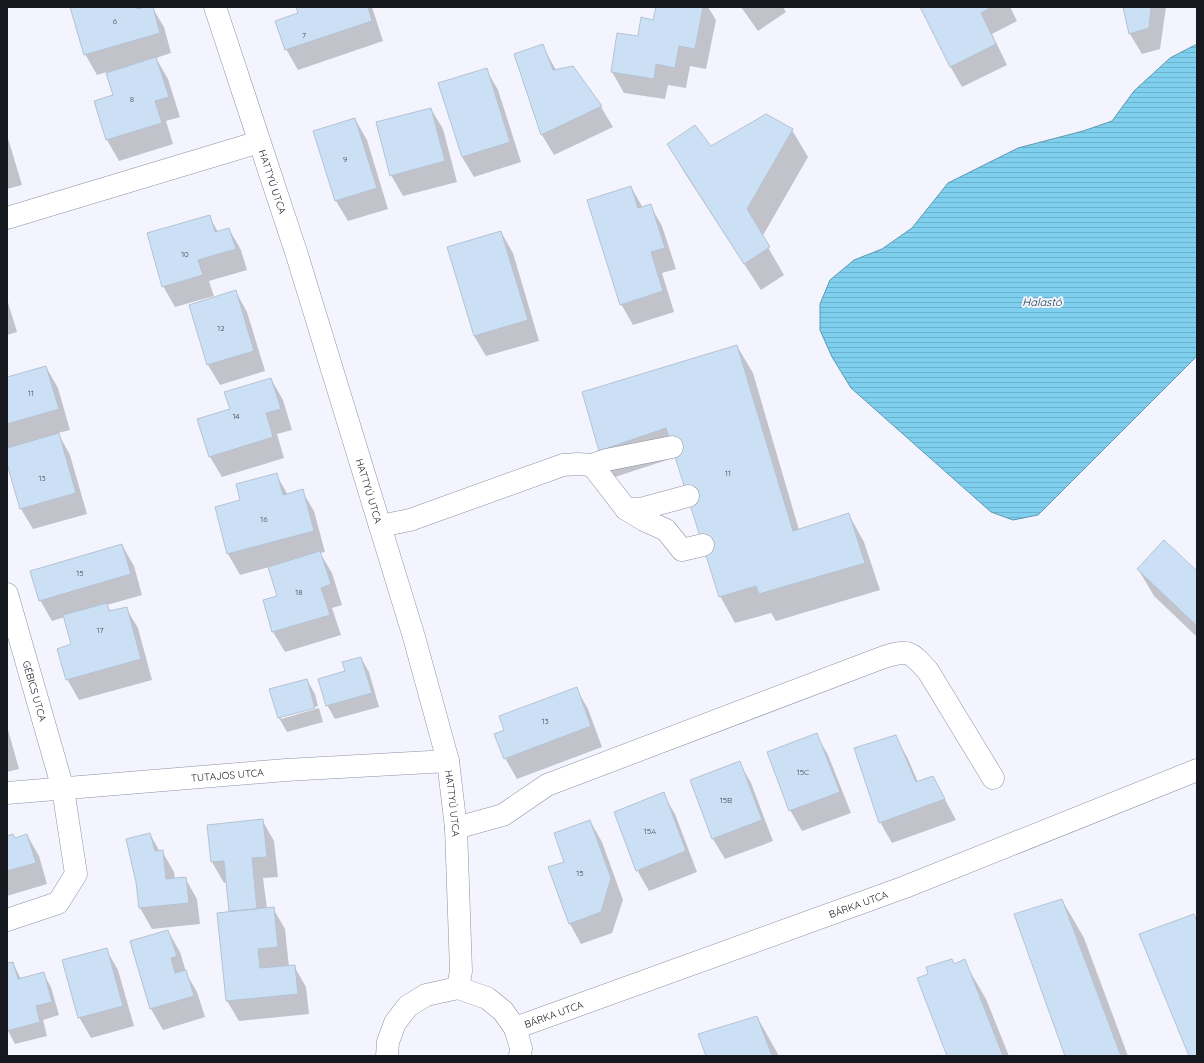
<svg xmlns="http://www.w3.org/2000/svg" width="1204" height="1063" font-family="Quicksand,sans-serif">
<defs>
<pattern id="water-rules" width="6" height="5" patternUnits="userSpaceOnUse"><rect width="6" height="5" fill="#7fd0ee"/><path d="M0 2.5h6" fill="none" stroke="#6db2cc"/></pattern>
</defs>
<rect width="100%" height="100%" fill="#f3f4fd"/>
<path fill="url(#water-rules)" stroke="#6099b0" d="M1197,44V356L1038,515L1013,520L991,512L851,388L832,357L820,330V304L830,280L854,260L882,249L912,228L948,183L1018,148L1083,131L1112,121L1134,91L1170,58Z"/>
<path fill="#0003" d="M71,7H142V9L152,7L164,27L171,53L156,58L168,79L180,117L166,121L173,144L119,161L107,140L96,101L114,96L107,72L97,75L85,54Z
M298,7H372L383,41L298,70L286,49L300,14Z
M657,7H708L716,20L706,69L690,66L686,88L668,85L665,99L624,93L612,72L639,37L654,21Z
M741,7H783L786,12L758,31Z
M921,7H1010L1017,21L992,34L1007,65L962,87L950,66Z
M1123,7H1166L1160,49L1142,54L1130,34L1125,9Z
M542,45L556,70L572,67L601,107L613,127L554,155L542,135Z
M486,69L498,90L521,162L474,177L462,157Z
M431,109L443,129L457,182L403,196L391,175Z
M355,119L367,140L388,209L348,221L336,201Z
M792,130L808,157L762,237L784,275L761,290L684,172L669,144L711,148Z
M7,135L22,185L7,189Z
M631,187L643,208L650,205L662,226L676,269L662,273L674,312L633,325L621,304Z
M209,216L218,232L229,229L241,250L247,270L209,281L214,296L175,307L163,286Z
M501,232L513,253L539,341L486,356L474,336Z
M236,292L247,312L265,371L220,385L208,365Z
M7,299L17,332L7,335Z
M737,346L753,373L799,530L849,515L864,542L880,590L776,621L771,613L735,623L720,596L676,457L615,477L599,450Z
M46,367L58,388L70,430L58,433L70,455L87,514L33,529L21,509L7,460V378Z
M271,379L283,400L292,430L277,434L284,458L222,477L210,457L231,409Z
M276,474L288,495L302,491L314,511L325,552L320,553L332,573L342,605L332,608L341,635L285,652L273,632L264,600L278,596L269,567L240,575L228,554L216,508L242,501Z
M122,545L134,566L142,595L107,605L111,612L126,608L138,628L152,680L79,700L67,679L73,645L65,617L52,621L40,600Z
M1138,569L1197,572V637L1154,596Z
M361,658L369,672L379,707L335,719L327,705L346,671Z
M307,680L315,694L318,706L281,716V719L319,708L323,722L287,732L279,718L271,690Z
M576,688L588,709L602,747L517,779L505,758L506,731Z
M7,726L19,769L7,772Z
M816,734L828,755L851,813L802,831L790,810Z
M895,736L907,757L918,782L933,777L956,820L892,843L880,822Z
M739,762L751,783L773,841L725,859L713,839Z
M663,794L675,814L697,872L649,891L637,870Z
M262,820L274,841L278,877L263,878L267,909L273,908L285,929L289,967L294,966L306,987L309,1014L239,1021L227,1001L230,912L227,882L224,883L212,862Z
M590,821L602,842L623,900L612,933L581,944L570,924L565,862Z
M150,834L160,852L162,851L174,872L175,879L185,878L197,899L200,924L152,929L140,908L137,882Z
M27,835L39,856L47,884L7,896V837L15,839Z
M1062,900L1084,938L1128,1056H1066Z
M168,931L180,952L187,975L197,992L205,1017L163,1030L151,1009L131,942Z
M106,949L118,970L134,1026L91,1038L79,1017Z
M964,961L986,999L1009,1056H948L954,965Z
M13,963L21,979L43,973L51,987L59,1015L43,1020L47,1036L15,1044L7,1029V964Z
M757,1017L779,1056H708Z"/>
<path fill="#cce0f5" stroke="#b4c3d4" d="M70,7H137V9L146,7H153L160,33L84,55Z
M296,7H368L372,21L285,50L275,21L298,13Z
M656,7H703L695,49L679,46L675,68L656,64L654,79L611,72L617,33L638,36L641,17L653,20Z
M920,7H992L981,13L996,44L950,67Z
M1123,7H1151L1149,28L1129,34Z
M543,44L553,70L573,66L602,106L541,135L514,54Z
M156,57L169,97L155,101L162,123L106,140L94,101L113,95L106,73Z
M487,68L510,142L462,157L438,83Z
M431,108L445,161L390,176L376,122Z
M766,114L793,129L747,209L770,247L744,264L667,144L695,125L711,146Z
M355,118L377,188L335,201L313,131Z
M631,186L638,208L651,204L665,248L651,252L663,291L620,305L587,200Z
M210,215L215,232L229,228L236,249L198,260L203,275L162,287L147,233Z
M501,231L528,320L474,336L447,247Z
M236,290L254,351L207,365L189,305Z
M737,345L793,531L849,513L865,563L759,594L756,586L719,597L666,428L599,451L582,392Z
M46,366L59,409L7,424V377Z
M271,378L281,409L266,413L273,437L209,457L197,419L230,409L224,392Z
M59,433L76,493L20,509L7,464V448Z
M277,473L283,495L303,489L314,531L227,554L215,507L240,500L236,484Z
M1164,540L1197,571V626L1137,569Z
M122,544L131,574L39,601L30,571Z
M320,551L331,584L321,588L330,615L272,632L263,600L277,596L268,567Z
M107,603L109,611L127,607L141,659L66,680L57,649L71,644L63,615Z
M361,657L372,693L326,706L318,679L345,671L342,662Z
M307,679L315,708L278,718L269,689Z
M577,687L591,726L504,759L494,734L504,730L499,716Z
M817,733L840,792L789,811L767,752Z
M896,735L916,782L933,776L945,799L879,823L854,748Z
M740,761L762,820L712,839L690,780Z
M664,792L686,851L636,871L614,812Z
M263,819L267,857L252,858L257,909L229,911L224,861L211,862L207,825Z
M590,820L611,878L601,912L569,924L548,867L564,862L554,833Z
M150,833L155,851L163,850L166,879L186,877L189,903L139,908L136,882L126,839Z
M13,834L15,838L27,834L36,863L7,871V836Z
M1062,899L1121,1056H1065L1014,914Z
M274,907L278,947L258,949L260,968L295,965L298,994L226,1001L217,913Z
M1194,914L1197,922V1056H1189L1139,934Z
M168,930L177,956L171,958L175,973L186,970L194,996L150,1009L130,941Z
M107,948L123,1006L78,1018L62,960Z
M952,959L954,964L965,959L1003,1056H947L917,978L928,974L926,967Z
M13,962L18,979L44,972L52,1002L36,1006L40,1022L7,1031V963Z
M757,1016L772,1056H706L698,1034Z"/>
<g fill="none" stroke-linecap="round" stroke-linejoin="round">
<defs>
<g id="minor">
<path id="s1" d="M215,7L297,255L414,637L448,761L456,828L461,971L458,988"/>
<path d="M7,218L259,142"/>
<path d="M592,465L626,509H640L688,496"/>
<path d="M626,509L644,520L666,530L682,550L703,545"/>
<path d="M380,526L410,520L563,465L578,464L592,465L606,460L672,447"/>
<path id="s2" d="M7,594L63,789L76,874L58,903L7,920"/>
<path id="s3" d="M7,793L286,770L448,761"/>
<path d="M456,828L503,815L547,785L884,657C909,649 911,652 928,671L993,778"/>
<path id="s4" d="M515,1028L905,887L1197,770"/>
<path d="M387,1056L388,1042L395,1023L408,1006L426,995L458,988L487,998L503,1011L515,1028L521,1048L520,1056"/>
</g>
</defs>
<use href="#minor" stroke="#8d91a5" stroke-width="23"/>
<use href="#minor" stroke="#fff" stroke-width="22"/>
</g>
<g text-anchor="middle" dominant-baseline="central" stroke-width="4" stroke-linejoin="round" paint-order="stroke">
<g font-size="8" fill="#444a54">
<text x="115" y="21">6</text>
<text x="304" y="35">7</text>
<text x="132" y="99">8</text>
<text x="345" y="159">9</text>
<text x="185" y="254">10</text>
<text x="221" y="328">12</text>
<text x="31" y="393">11</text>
<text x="236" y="416">14</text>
<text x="728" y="473">11</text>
<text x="42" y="478">13</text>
<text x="264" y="519">16</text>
<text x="80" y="573">15</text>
<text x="299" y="592">18</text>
<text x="100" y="630">17</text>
<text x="545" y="721">13</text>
<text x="803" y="772">15C</text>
<text x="726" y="800">15B</text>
<text x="650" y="831">15A</text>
<text x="580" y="873">15</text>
</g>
<g font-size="10" fill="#16181f" stroke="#f3f4fd">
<text stroke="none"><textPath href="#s1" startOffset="184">HATTYÚ UTCA</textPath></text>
<text stroke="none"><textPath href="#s1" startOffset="508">HATTYÚ UTCA</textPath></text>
<text stroke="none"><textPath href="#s2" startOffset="101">GÉBICS UTCA</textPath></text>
<text stroke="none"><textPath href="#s3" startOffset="221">TUTAJOS UTCA</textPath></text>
<text stroke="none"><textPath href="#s1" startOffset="832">HATTYÚ UTCA</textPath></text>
<text stroke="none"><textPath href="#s4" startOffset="365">BÁRKA UTCA</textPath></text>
<text stroke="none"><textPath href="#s4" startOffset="41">BÁRKA UTCA</textPath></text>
</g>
<g font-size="11" font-style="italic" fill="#103643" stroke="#f3f4fd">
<text x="1042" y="302">Halastó</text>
</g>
</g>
<rect width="1204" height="1063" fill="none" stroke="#16181f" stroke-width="16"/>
</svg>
